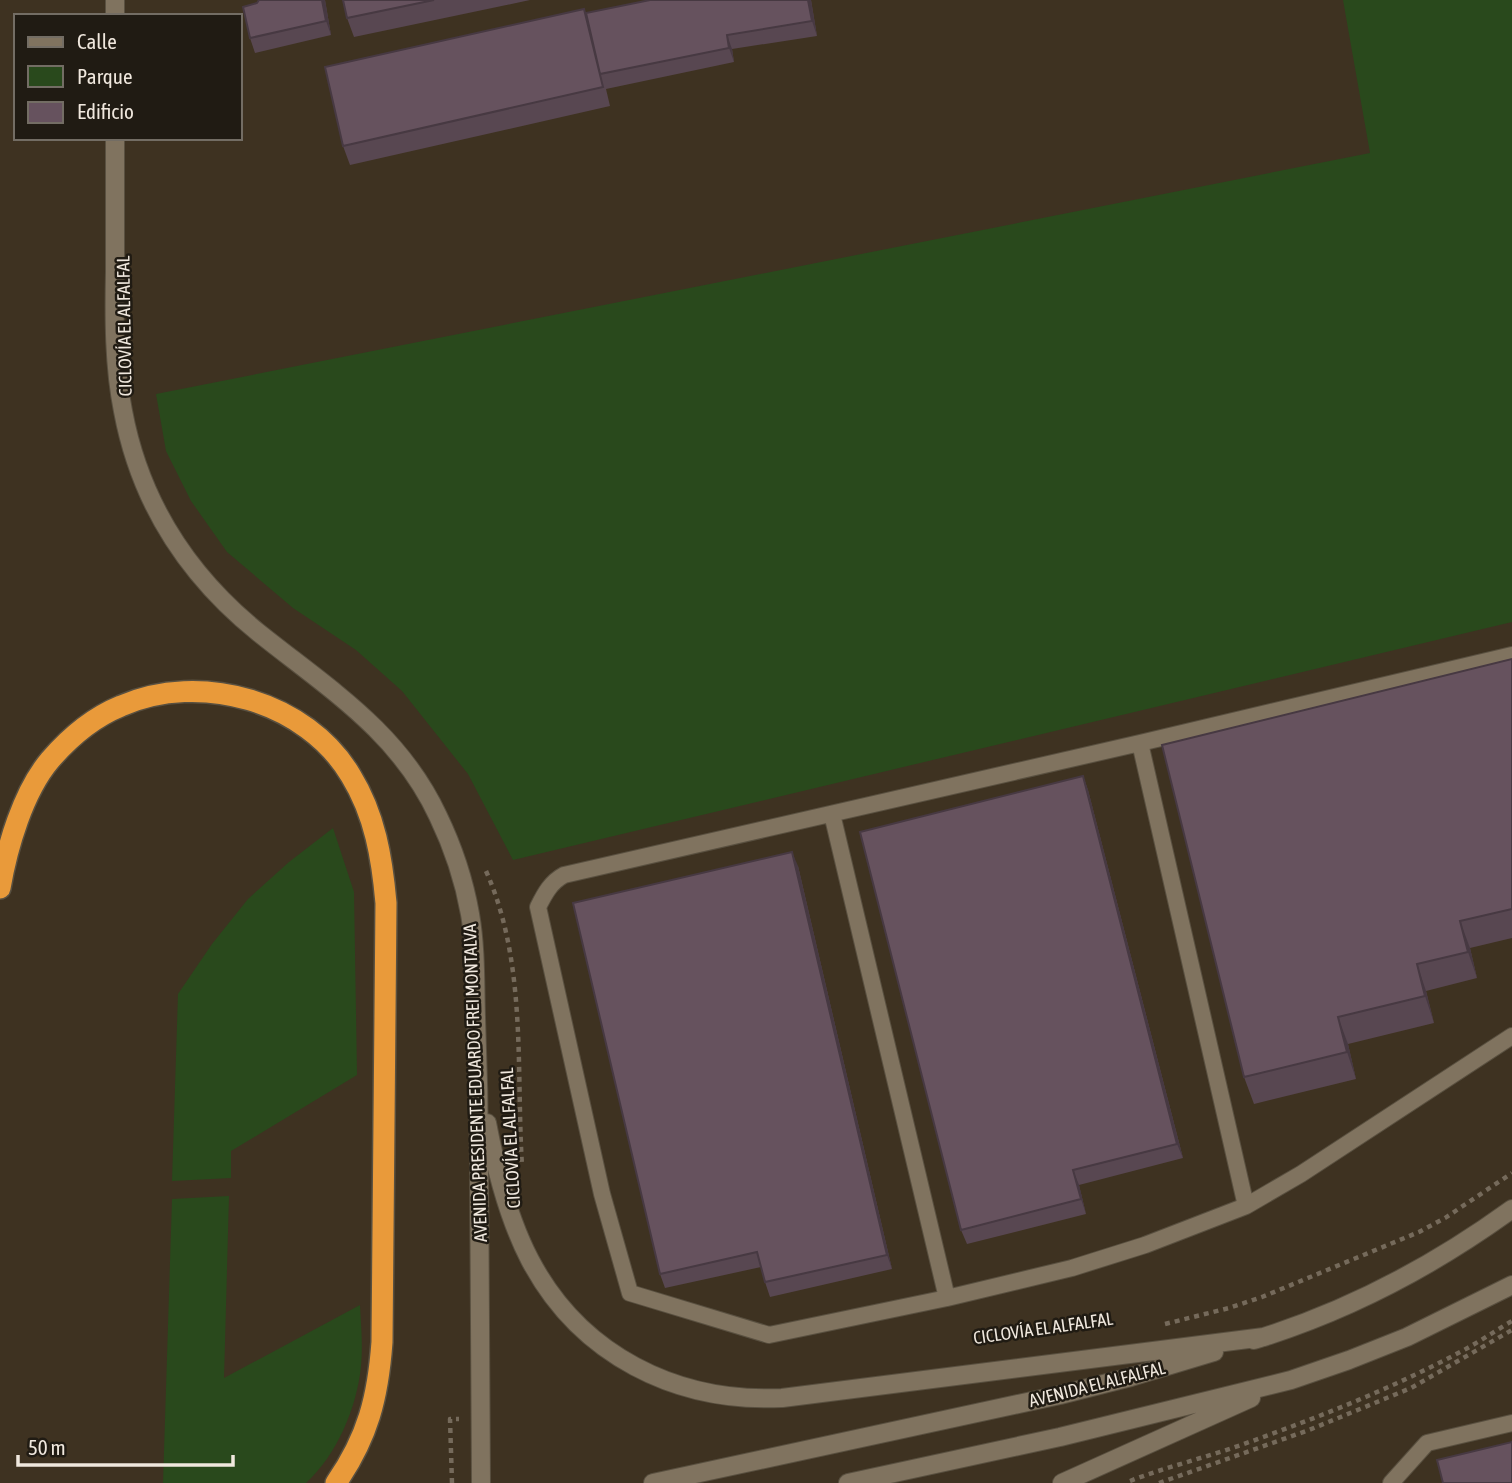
<svg xmlns="http://www.w3.org/2000/svg" width="1512" height="1483" font-family="'Asap Condensed',sans-serif">
<rect width="100%" height="100%" fill="#3e3221"/>
<path fill="#29491c" d="M1343,0H1512V622L513,860L468,774L402,691L356,650L293,608L227,552L191,501L166,451L156,394L1370,153Z
M333,828L354,892L357,1075L231,1151V1178L172,1181L178,994L212,944L248,899L289,862Z
M229,1196L224,1378L360,1305C361,1326 363,1345 361,1366C357,1407 337,1455 306,1483H163L172,1199Z"/>
<g fill="none" stroke-linecap="round" stroke-linejoin="round">
<defs>
<path id="lane" d="M1512,655L1140,743L564,875C551,882 545,893 538,907L602,1194L630,1293L769,1335L947,1298L1072,1268L1145,1245L1246,1206L1301,1174L1512,1036
M1140,743L1246,1206
M832,814L947,1298
M1391,1483L1427,1443L1512,1423"/>
<path id="secondary" d="M115,0V16
M115,138C115,183 115,227 115,271C114,318 114,366 123,411C140,502 187,575 259,633C329,689 399,732 438,816C453,847 464,880 470,914C476,948 475,983 476,1017C478,1066 479,1116 479,1165C480,1271 481,1377 481,1483
M487,1123C496,1170 508,1218 530,1260C580,1355 676,1403 782,1398L1264,1337
M1254,1340C1349,1311 1432,1267 1512,1209
M653,1483L1060,1395L1131,1377L1214,1352
M848,1483L1060,1437L1291,1380L1349,1360L1407,1337L1512,1285
M1062,1483L1251,1398"/>
<path id="highway" d="M0,888C7,847 23,792 50,760C69,738 94,717 121,706C200,671 307,701 351,776C375,815 382,858 386,903L382,1342C378,1397 368,1437 336,1483"/>
</defs>
<use href="#lane" stroke="#595040" stroke-width="18"/>
<use href="#secondary" stroke="#595040" stroke-width="20"/>
<use href="#highway" stroke="#595040" stroke-width="24"/>
<path stroke="#756a5b" stroke-width="4.5" stroke-dasharray="5 5" stroke-linecap="butt" d="M486,871C527,963 516,1068 522,1166
M1165,1324L1229,1308L1262,1297L1419,1232L1445,1218L1512,1173
M1130,1481C1166,1467 1204,1458 1241,1445C1317,1418 1391,1389 1462,1351C1479,1342 1495,1331 1512,1321
M452,1483L450,1419H459
M1159,1483L1309,1430L1411,1388L1512,1330"/>
<use href="#lane" stroke="#80735f" stroke-width="16"/>
<use href="#secondary" stroke="#80735f" stroke-width="18"/>
<use href="#highway" stroke="#e99a3a" stroke-width="21"/>
</g>
<path fill="#584751" d="M325,0L331,35L255,53L250,38L257,3Z
M343,0H530L354,37L347,18Z
M811,0L817,36L732,49L734,62L606,89L610,106L350,165L343,146L586,13Z
M1512,659V938L1470,948L1477,978L1426,991L1434,1023L1348,1044L1356,1079L1254,1104L1244,1077Z
M1083,776L1088,790L1183,1158L1079,1185L1086,1214L967,1244L961,1230Z
M798,866L892,1269L770,1297L765,1282L761,1267L665,1288L660,1274Z"/>
<path fill="#473942" d="M322,0H325L331,35L326,21Z
M808,0H811L817,36L812,21Z
M727,35L732,49L734,62L729,48Z
M1083,776L1088,790L1183,1158L1177,1144Z
M792,852L798,866L892,1269L887,1255Z
M1460,921L1470,948L1477,978L1468,952Z
M1417,964L1426,991L1434,1023L1425,996Z
M1338,1017L1348,1044L1356,1079L1347,1052Z
M1073,1170L1079,1185L1086,1214L1081,1199Z"/>
<path fill="#66525e" stroke="#473942" stroke-width="2" d="M259,0H322L326,21L250,38L243,7L257,3Z
M343,0H434L347,18Z
M650,0H808L812,21L727,35L729,48L600,74L586,13Z
M584,9L603,87L343,146L325,67Z
M1512,659V909L1460,921L1468,952L1417,964L1425,996L1338,1017L1347,1052L1244,1077L1162,745Z
M1083,776L1177,1144L1073,1170L1081,1199L961,1230L860,832Z
M792,852L887,1255L765,1282L757,1252L660,1274L573,903Z
M1512,1442V1483H1443L1437,1460Z"/>
<g text-anchor="middle" dominant-baseline="central" stroke-width="5" stroke-linejoin="round" paint-order="stroke">
<g font-size="18" fill="#f0e8de" stroke="#201b13">
<text transform="translate(124 326) rotate(-91)">CICLOVÍA EL ALFALFAL</text>
<text transform="translate(475 1083) rotate(-92)">AVENIDA PRESIDENTE EDUARDO FREI MONTALVA</text>
<text transform="translate(510 1138) rotate(-93)">CICLOVÍA EL ALFALFAL</text>
<text transform="translate(1043 1328) rotate(-8)">CICLOVÍA EL ALFALFAL</text>
<text transform="translate(1097 1384) rotate(-14)">AVENIDA EL ALFALFAL</text>
</g>
</g>
<rect x="14" y="14" width="228" height="126" fill="#201b13" stroke="#736d64" stroke-width="2"/>
<rect x="28" y="37" width="35" height="10" fill="#80735f" stroke="#736d64" stroke-width="2"/>
<text x="77" y="49" font-size="21" fill="#f0e8de">Calle</text>
<rect x="28" y="66" width="35" height="21" fill="#29491c" stroke="#736d64" stroke-width="2"/>
<text x="77" y="84" font-size="21" fill="#f0e8de">Parque</text>
<rect x="28" y="102" width="35" height="21" fill="#66525e" stroke="#736d64" stroke-width="2"/>
<text x="77" y="119" font-size="21" fill="#f0e8de">Edificio</text>
<path d="M18 1455v10h215v-10" fill="none" stroke="#f0e8de" stroke-width="3.5"/>
<text x="28" y="1455" font-size="21" fill="#f0e8de" stroke="#201b13" stroke-width="5" paint-order="stroke">50 m</text>
</svg>
